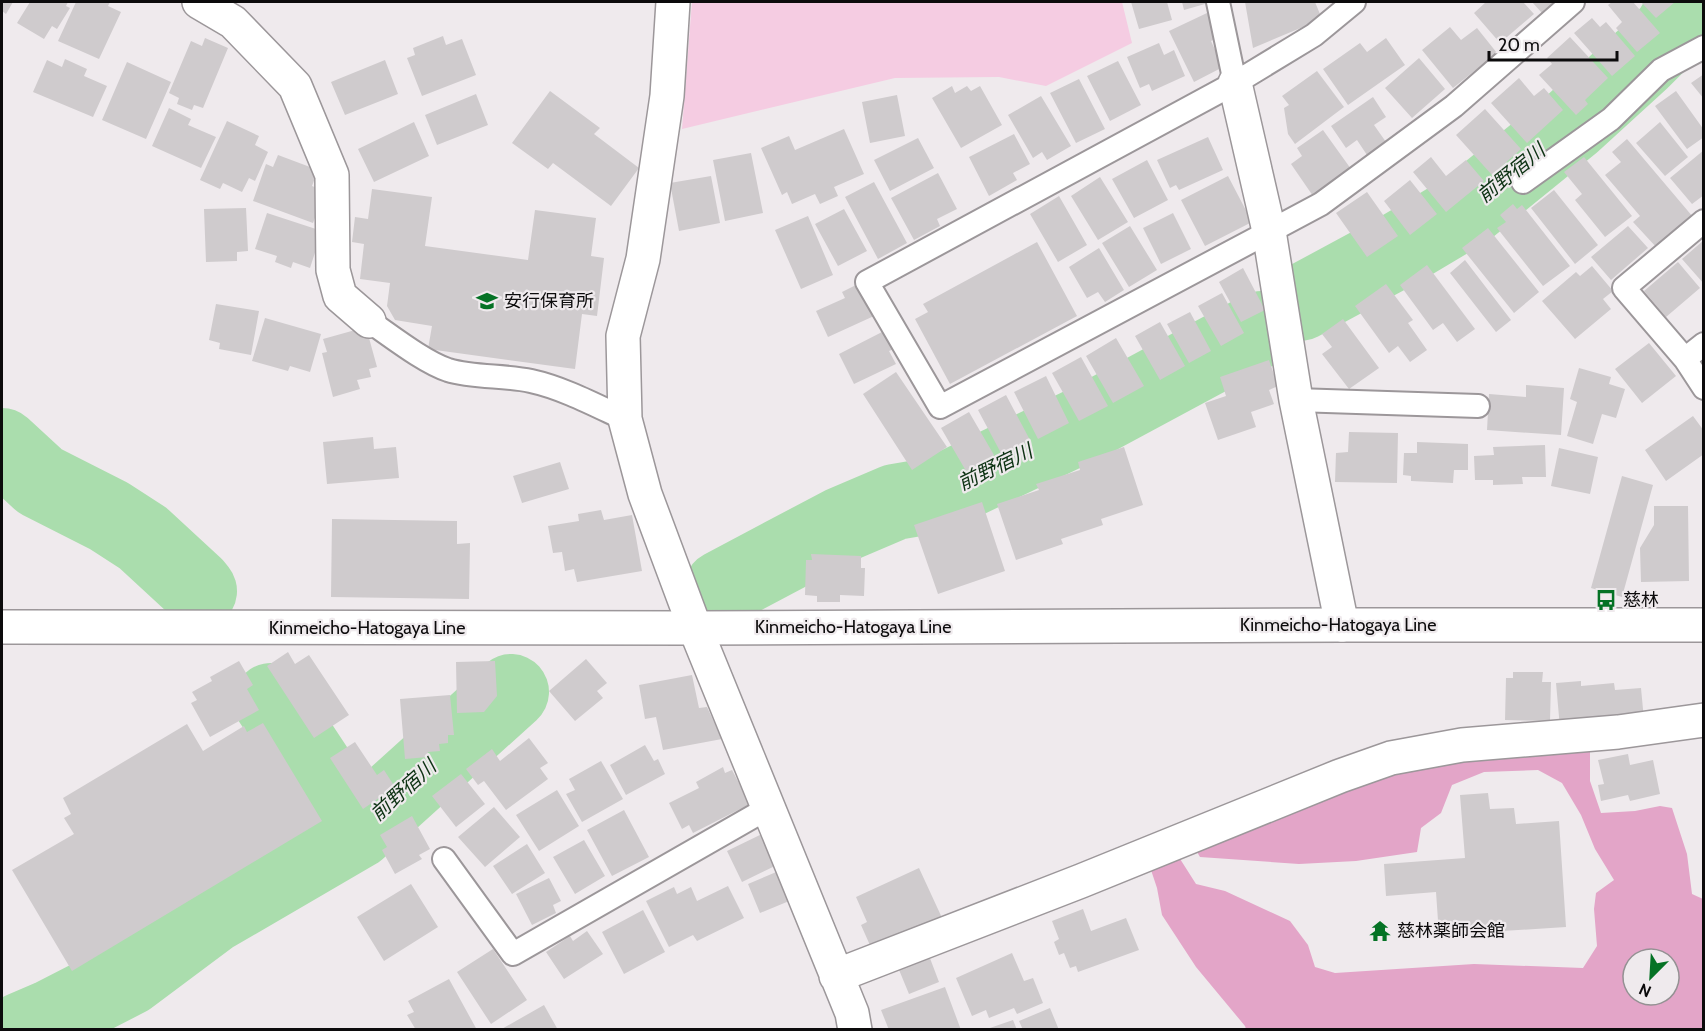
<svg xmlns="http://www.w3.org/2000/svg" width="1705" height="1031" font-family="Cabin,'Noto Sans JP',sans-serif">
<rect width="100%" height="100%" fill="#efeaed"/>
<path fill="#f5cce2" d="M692,2H1122L1132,43L1046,86L999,77L895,78L682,129Z"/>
<path fill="#e3a5c8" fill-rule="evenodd" d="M1590,748V781L1601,813L1635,811L1660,806L1672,808L1687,854L1692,894L1703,899V1029H1246L1245,1026L1196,967L1162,915L1157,888L1149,864L1175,851L1196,884L1225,891L1290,921L1308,945L1315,967L1335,973L1474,964L1583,968L1597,946L1594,909L1596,893L1614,880L1595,849L1581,815L1562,783L1538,770L1484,772L1452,785L1441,813L1421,828L1417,852L1356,861L1299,864L1200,857L1193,845L1407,765ZM1633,959H1669V995H1633Z"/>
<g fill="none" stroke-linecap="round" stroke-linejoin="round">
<path stroke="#aaddad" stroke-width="76" d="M1300,303L1402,248L1466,210L1573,123L1642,60L1671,31L1688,2
M2,446L40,481L109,516L143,538L195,586L199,591
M722,588L841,525L895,502L936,495L1090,421L1261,329
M271,701L357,831L511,692
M22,1030L50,1018L128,978L211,916L357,831"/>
</g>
<path fill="#cfcbcd" d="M2,2H13L6,14L2,11Z
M30,2H68L66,6L70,8L57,29L52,26L44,39L17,23Z
M76,2H110L108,6L121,12L99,59L58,41Z
M1131,2H1167L1172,20L1139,29Z
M1182,2H1212L1184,10Z
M1245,2H1315L1322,19L1253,48Z
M1486,2H1523L1534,14L1500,43L1474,13Z
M1532,2H1556L1542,13Z
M1612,2H1633L1660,33L1637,52L1616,28L1622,22L1608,5Z
M1641,2H1675L1656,18Z
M1207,13L1219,37L1211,41L1223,67L1194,82L1169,31Z
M1592,18L1600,27L1606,22L1635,56L1612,76L1574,33Z
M1450,27L1461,40L1477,28L1497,53L1453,88L1422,50Z
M443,36L446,45L462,39L476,75L422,96L407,58L415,55L413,48Z
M1570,37L1608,78L1585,100L1588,104L1576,115L1539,75L1552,64L1547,58Z
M205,38L228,48L203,108L194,105L192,110L177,104L179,98L169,93L191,41L202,46Z
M1386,38L1405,65L1348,105L1323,69L1360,43L1367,52Z
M1159,43L1164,55L1174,50L1185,76L1152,91L1149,84L1140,88L1127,57Z
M1419,58L1445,89L1412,118L1385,88Z
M65,59L87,69L84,76L107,86L93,117L33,92L47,60L62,67Z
M385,60L398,94L345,115L331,82Z
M1118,61L1141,105L1110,121L1087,76Z
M127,62L171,82L146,139L102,120Z
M1317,71L1344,107L1295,144L1288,134L1284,108L1289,105L1282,96Z
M1704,74V99L1691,83Z
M1519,78L1534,96L1544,88L1563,110L1527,143L1491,103Z
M1079,79L1105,129L1076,143L1050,93Z
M952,86L955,93L967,86L971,91L980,86L1002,125L961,148L932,98Z
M550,91L600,128L594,134L639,168L611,206L553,163L548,169L512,143Z
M1676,91L1704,130V137L1687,149L1655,106Z
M476,94L488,125L437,145L425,115Z
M897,95L905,136L870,143L862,102Z
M1041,96L1071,146L1047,160L1042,152L1033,158L1008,115Z
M1373,97L1386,117L1374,125L1386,142L1367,155L1357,140L1346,148L1331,126Z
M169,108L191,119L188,125L216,137L201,168L152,146Z
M1485,109L1521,149L1492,175L1456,135Z
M227,121L259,136L255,145L268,152L255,181L249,178L242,192L223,183L220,189L200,180Z
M414,122L429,156L374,182L358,149Z
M1660,122L1688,157L1665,176L1636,143Z
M844,129L864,174L834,187L838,196L820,204L815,194L792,204L787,192L782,195L761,148L789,136L795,150Z
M1323,130L1351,169L1313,196L1291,164L1302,156L1297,148Z
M1014,134L1030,164L1013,173L1017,180L989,196L969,157Z
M1208,137L1223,170L1179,190L1176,185L1170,188L1157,160Z
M918,138L934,168L890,191L874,160Z
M1627,139L1693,217L1657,248L1633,222L1640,216L1605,175L1621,162L1612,152Z
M1704,150V195L1692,204L1670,178Z
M751,153L763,213L725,221L713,160Z
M278,155L318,170L312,186L325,191L313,223L253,201L266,164L273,167Z
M1431,157L1446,176L1466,160L1484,181L1446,212L1413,172Z
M1584,157L1632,216L1605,237L1575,200L1582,194L1564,172Z
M1147,160L1168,200L1134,218L1112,179Z
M938,173L957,209L937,219L940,226L914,240L891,198Z
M711,176L720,223L679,231L670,183Z
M1228,176L1252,222L1205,246L1181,200Z
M1100,177L1128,222L1098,240L1071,196Z
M1410,180L1437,214L1410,235L1384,201Z
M874,182L907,243L878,259L845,197Z
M372,189L432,197L425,246L528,260L535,210L596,218L591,256L604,258L597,316L582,314L575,369L428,349L432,326L395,320L387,306L390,283L360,279L364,244L352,242L355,217L368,219Z
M1554,190L1598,245L1575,264L1531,208Z
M1367,192L1398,236L1367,257L1336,213Z
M1059,196L1087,245L1058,262L1030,214Z
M1513,204L1517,209L1522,205L1570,266L1543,286L1497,228L1506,222L1500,215Z
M246,208L248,251L237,252V261L206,262L204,209Z
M844,209L867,251L838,266L815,224Z
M267,213L322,231L310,268L293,262L291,268L275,262L277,256L255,249Z
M1173,213L1191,249L1161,264L1143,228Z
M808,216L833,275L801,289L775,230Z
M1130,226L1157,270L1129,287L1102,243Z
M1628,226L1648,248L1611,280L1591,257Z
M1488,228L1539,292L1514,313L1462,248Z
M1704,240V284L1682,259Z
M1037,242L1077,316L950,384L915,319L928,312L923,304Z
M1099,248L1124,290L1105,302L1098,292L1087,298L1069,267Z
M1465,260L1511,320L1496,332L1450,273Z
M1678,262L1700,288L1666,317L1644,291Z
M1427,265L1475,329L1457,342L1443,323L1433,330L1400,285Z
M1592,266L1613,291L1603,299L1611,309L1575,339L1542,301L1576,272L1580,276Z
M1243,268L1265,310L1241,322L1219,282Z
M858,284L874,316L828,337L816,311L845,298L842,292Z
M1386,284L1413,320L1408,323L1427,350L1410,362L1398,346L1389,353L1355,306Z
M1222,293L1244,333L1221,346L1198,306Z
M216,304L259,311L251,355L219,349L220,343L209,340Z
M1190,312L1211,351L1189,363L1167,324Z
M265,318L321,334L310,372L290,366L288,371L252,361Z
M1343,319L1379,368L1349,389L1322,354L1332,347L1322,334Z
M1160,322L1185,366L1160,380L1135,336Z
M366,327L377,367L369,369L371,377L357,380L360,389L333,397L322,353L327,352L323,339Z
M884,331L894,349L889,351L896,364L854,384L839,354Z
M1116,338L1144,386L1113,403L1086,356Z
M1649,343L1676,376L1642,403L1615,369Z
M1081,357L1108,406L1079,421L1052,373Z
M1269,360L1278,386L1269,390L1274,404L1251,412L1256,427L1218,440L1205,403L1226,396L1220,377Z
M1579,368L1611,377L1609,384L1625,389L1616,418L1602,414L1593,444L1567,436L1577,402L1570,399Z
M896,372L947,447L912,470L863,394Z
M1046,376L1069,423L1038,439L1014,392Z
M1526,385L1564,388L1561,435L1487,430L1489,394L1526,397Z
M1006,395L1030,440L1002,455L978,410Z
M969,412L994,455L966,471L941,428Z
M1693,416L1704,431V454L1666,481L1645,450Z
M1349,432L1398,433L1397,483L1335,482L1336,453L1348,452Z
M373,437L374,449L396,447L399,478L327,484L323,442Z
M1417,442L1468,444V470H1454L1453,483L1411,481V476L1403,475L1404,453H1417Z
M1545,445L1546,477H1522L1523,484L1493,485V480H1475L1474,456L1494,455L1493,447Z
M1124,447L1143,505L1101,519L1103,525L1061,539L1063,544L1016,560L997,504L1039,490L1036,484L1080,470L1078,462Z
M1559,448L1598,457L1590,494L1551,486Z
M560,462L569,489L522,503L513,476Z
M1622,476L1653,485L1622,597L1591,588Z
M982,502L1005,571L938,594L914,525Z
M1654,506H1688L1689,581L1641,582L1640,548L1654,525Z
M601,510L604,520L632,515L642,571L577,582L574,569L565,571L562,552L553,553L548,526L579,521L578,514Z
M332,519L457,521V544L470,543L469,599L331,597Z
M811,554L861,556V568H865L864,596L840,595V602H817V596L805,595L806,560H812Z
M288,652L295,664L309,655L349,715L314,738L267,666Z
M586,659L607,683L597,691L603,698L575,721L549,691Z
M239,661L253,685L247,689L259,710L210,737L191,703L197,700L192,692L212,681L210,677Z
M495,661L497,696L484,712L457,713L456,662Z
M1513,672H1543L1542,682H1551L1550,721L1505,720L1506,678H1513Z
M692,675L699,708L707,707L722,739L663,750L656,717L645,719L639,685Z
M1581,681V686L1614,683L1615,690L1641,688L1644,720L1560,728L1556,683Z
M450,695L454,735H448V743L439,744L440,751L428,752V757L405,759L400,699Z
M263,723L322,821L72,971L12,870L74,834L64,818L71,814L63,798L187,724L203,751L244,726L247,732Z
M529,738L548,763L540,768L548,779L506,810L484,781L478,785L466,769L492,749L500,761Z
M355,742L377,775L384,770L395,787L363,809L330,758Z
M645,745L654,761L658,759L665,774L626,795L610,765Z
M1628,754L1630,765L1653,760L1660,794L1630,801L1628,795L1601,801L1598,785L1604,784L1598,760Z
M601,761L623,799L582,822L566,794L575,790L569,779Z
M723,767L725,773L732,770L750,804L693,833L689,825L682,829L669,803L699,788L696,782Z
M461,774L485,804L456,827L432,796Z
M557,790L579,826L539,851L516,815Z
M1488,793L1490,809L1514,808L1516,824L1559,821L1566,927L1439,935L1436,892L1386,896L1384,864L1465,858L1460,795Z
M494,807L520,837L485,867L458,837Z
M624,810L649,857L612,876L587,830Z
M412,816L430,849L419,855L422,859L395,874L382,850L387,847L380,835Z
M764,833L779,864L742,882L727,851Z
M584,840L605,876L575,894L553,857Z
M527,844L545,873L512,894L493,866Z
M919,868L943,920L873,952L861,925L867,922L856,897Z
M781,870L794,899L760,913L748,884Z
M549,878L561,901L553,905L556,913L532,925L516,894Z
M411,884L438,927L384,961L357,917Z
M728,886L744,918L697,941L693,935L669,947L646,901L674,887L677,894L691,887L697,901Z
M1083,909L1091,931L1126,918L1139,950L1078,972L1076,966L1070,968L1064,953L1059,955L1054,942L1059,939L1052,921Z
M643,910L665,952L624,974L602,932Z
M587,931L603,954L564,979L546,952L570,936L573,941Z
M493,949L527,1000L491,1024L457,972Z
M928,953L939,982L909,994L897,965Z
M1012,953L1024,981L1033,978L1043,1003L1017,1014L1014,1008L989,1018L986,1010L972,1016L956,978Z
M449,979L477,1030H416L407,1015L414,1012L408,1001Z
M945,987L961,1030H889L881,1010Z
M544,1005L558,1030H500Z
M1050,1008L1059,1030H1023L1019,1021Z
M1013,1020L1017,1030H987V1029Z"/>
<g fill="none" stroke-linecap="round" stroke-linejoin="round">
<defs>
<path id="service" d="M1218,2L1235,83
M1354,2L1314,35L1235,83L867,282L940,407L1321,204L1454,106L1573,2
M1523,182L1611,119L1661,70L1704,47
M1704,221L1624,288L1685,359L1704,388
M369,321C391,336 424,362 448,370C474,378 504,375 531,381C563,388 595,405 625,419
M1685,359L1704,344
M1296,400L1478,406
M444,859L513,954L768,808"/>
<path id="minor" d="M199,2L233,22L295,86L332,175L333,270L340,296L369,321
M673,2L667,96L643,259L623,336L625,419L645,494L695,628L852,1013L855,1030
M1235,83L1269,231L1296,400L1342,625
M836,976L1081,881L1340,776L1391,758L1462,745L1618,732L1704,720"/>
<path id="secondary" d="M2,627L695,628L1342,625H1704"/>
</defs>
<use href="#service" stroke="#9c979a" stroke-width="26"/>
<use href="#minor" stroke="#9c979a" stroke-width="36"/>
<use href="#secondary" stroke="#9c979a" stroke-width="36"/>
<use href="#service" stroke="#fff" stroke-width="22"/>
<use href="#minor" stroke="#fff" stroke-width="33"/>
<use href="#secondary" stroke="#fff" stroke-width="33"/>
</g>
<defs>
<symbol id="school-bare" viewBox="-9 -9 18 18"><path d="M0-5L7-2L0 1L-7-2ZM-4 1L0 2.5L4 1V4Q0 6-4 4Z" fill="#057225" stroke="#efeaed" stroke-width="2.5" paint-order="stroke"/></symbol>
<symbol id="bus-bare" viewBox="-9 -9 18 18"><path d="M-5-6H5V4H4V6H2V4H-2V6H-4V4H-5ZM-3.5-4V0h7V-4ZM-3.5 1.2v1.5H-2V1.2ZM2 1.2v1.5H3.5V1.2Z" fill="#057225" stroke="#efeaed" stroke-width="2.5" paint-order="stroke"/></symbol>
<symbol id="temple-bare" viewBox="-9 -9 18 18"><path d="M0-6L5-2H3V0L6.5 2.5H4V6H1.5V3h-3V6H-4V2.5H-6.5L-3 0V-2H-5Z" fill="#057225" stroke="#efeaed" stroke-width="2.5" paint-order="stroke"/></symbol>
</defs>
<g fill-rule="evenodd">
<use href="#school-bare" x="472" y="286" width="30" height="30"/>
<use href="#bus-bare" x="1591" y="585" width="30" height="30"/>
<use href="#temple-bare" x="1365" y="916" width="30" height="30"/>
</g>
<g text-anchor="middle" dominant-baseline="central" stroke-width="4.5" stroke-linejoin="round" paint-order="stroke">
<g font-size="18" fill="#0c0b0c" stroke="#efeaed" text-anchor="start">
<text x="504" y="301">安行保育所</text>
<text x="1623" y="600">慈林</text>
<text x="1397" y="931">慈林薬師会館</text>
</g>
<g font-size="18" fill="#0c0b0c" stroke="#efeaed">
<text x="1338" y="625">Kinmeicho-Hatogaya Line</text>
<text x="853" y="627">Kinmeicho-Hatogaya Line</text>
<text x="367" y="628">Kinmeicho-Hatogaya Line</text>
</g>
<g font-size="20" font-style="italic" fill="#0d3213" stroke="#efeaed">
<text transform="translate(1511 173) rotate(-39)">前野宿川</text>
<text transform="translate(995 467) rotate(-26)">前野宿川</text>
<text transform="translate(403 790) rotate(-42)">前野宿川</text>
</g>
</g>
<rect width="1705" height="1031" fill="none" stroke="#0c0b0c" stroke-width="6"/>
<g transform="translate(1651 977) rotate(204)"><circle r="28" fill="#efeaed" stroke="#949193" stroke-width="1.5"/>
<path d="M0-4.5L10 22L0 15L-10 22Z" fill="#057225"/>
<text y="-9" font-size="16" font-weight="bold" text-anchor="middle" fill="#0c0b0c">N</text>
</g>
<path d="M1489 51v9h128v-9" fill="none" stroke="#0c0b0c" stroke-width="3"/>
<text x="1498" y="51" font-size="18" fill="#0c0b0c" stroke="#efeaed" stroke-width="4.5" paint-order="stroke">20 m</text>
</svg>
